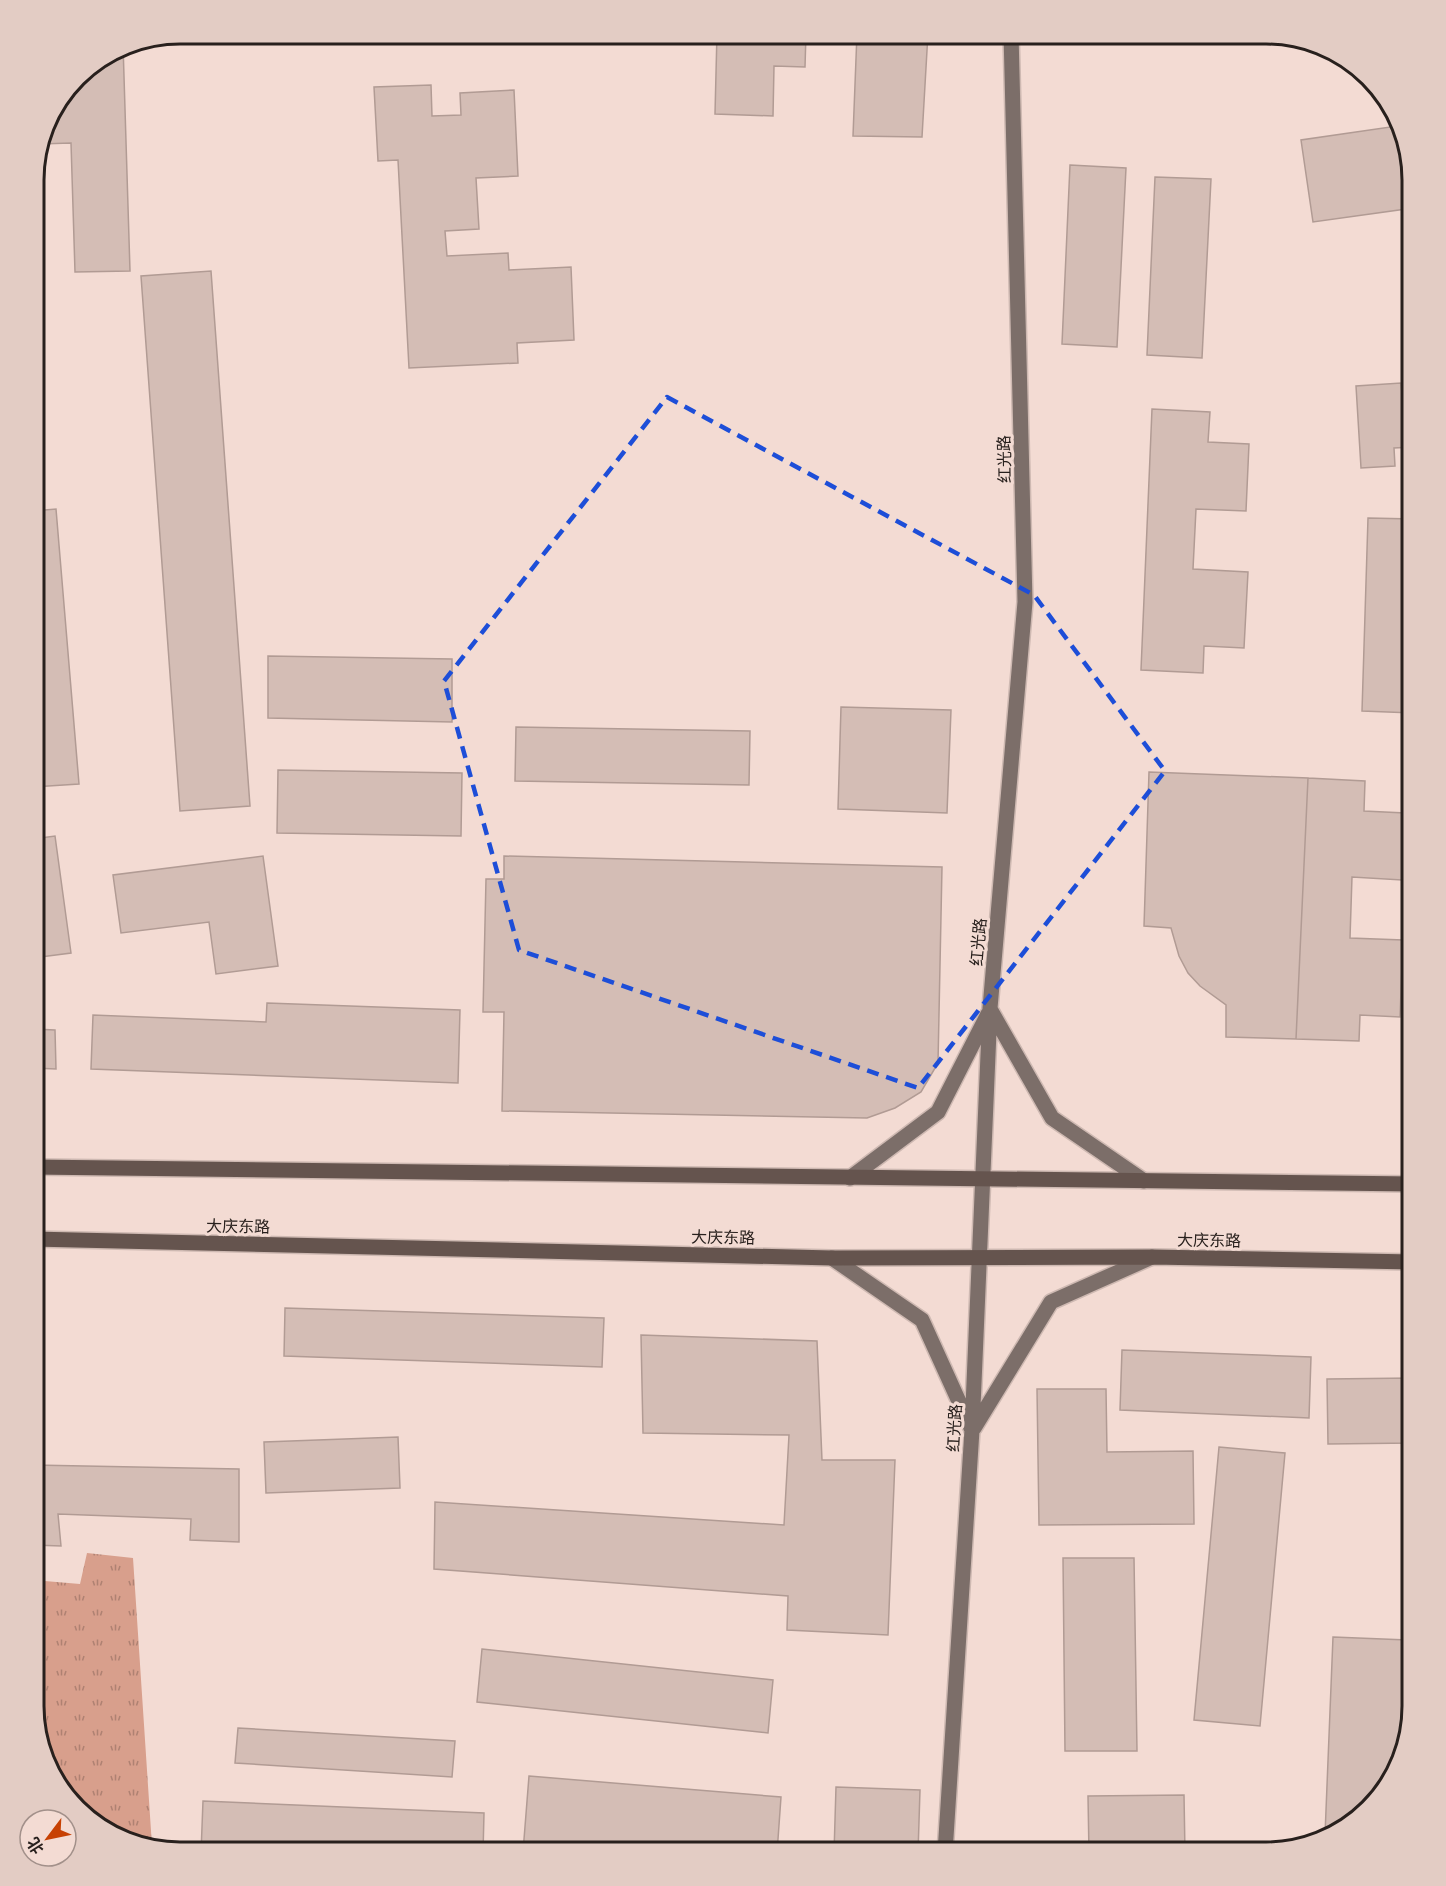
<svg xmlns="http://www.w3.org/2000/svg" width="1446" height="1886" font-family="'PT Serif','Noto Sans SC',serif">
<defs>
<pattern id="grass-tufts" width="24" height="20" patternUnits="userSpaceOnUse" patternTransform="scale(1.5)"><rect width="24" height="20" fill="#d89f8c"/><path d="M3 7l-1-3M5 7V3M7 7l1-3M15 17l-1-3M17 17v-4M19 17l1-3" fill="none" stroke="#af8172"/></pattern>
</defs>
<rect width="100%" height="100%" fill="#f3dbd3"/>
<path fill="url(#grass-tufts)" d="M87,1553L133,1558L152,1846L107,1834L57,1788L33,1707V1580L80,1584Z"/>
<path fill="#d4bdb5" stroke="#b19b94" stroke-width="1.5" d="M717,33H806L805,67L774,66L773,116L715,114Z
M857,33H928L922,137L853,136Z
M123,44L130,271L75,272L71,143L40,144L48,114L83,70Z
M431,85L432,116L461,115L460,93L514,90L518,176L476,178L479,229L445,231L447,256L508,253L509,270L571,267L574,340L517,343L518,363L409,368L398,160L378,161L374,87Z
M1397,126L1413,179V208L1313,222L1301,140Z
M1070,165L1126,168L1117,347L1062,344Z
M1155,177L1211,179L1202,358L1147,355Z
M211,271L250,806L180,811L141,276Z
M1401,383L1402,394L1413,393V447L1394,448L1395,466L1361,468L1356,386Z
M1152,409L1210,412L1208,442L1249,444L1246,511L1196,509L1193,569L1248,572L1244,648L1204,646L1203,673L1141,670Z
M56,509L79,784L33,787V511Z
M1368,518L1413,519V713L1362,711Z
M268,656L452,659V722L268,718Z
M841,707L951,710L947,813L838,809Z
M516,727L750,731L749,785L515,781Z
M278,770L462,773L461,836L277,833Z
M1149,772L1308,778L1296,1039L1226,1037V1005L1200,986L1188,973L1179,956L1171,928L1144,926Z
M1308,778L1365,781L1364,811L1405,813L1402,880L1352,877L1350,938L1403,940L1400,1017L1360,1015L1359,1041L1296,1039Z
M55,836L71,953L33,958V839Z
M263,856L278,966L216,974L209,922L121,933L113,875Z
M504,856L942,867L938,1063L921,1092L895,1108L867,1118L502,1111L504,1012H483L486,879H504Z
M267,1003L460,1010L458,1083L91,1069L93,1015L266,1022Z
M33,1029L55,1030L56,1069L33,1068Z
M285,1308L604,1318L602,1367L284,1356Z
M641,1335L817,1341L822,1460H895L888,1635L787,1630L788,1596L434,1569L435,1502L784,1525L789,1435L643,1433Z
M1122,1350L1311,1357L1309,1418L1120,1410Z
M1413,1378V1443L1328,1444L1327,1379Z
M1037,1389H1106L1107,1452L1193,1451L1194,1524L1039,1525Z
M398,1437L400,1488L266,1493L264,1442Z
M1219,1447L1285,1453L1260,1726L1194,1720Z
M33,1465L239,1469V1542L190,1540L191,1519L58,1514L61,1546L33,1545Z
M1063,1558H1134L1137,1751H1065Z
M1333,1637L1407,1640L1404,1741L1394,1779L1348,1829L1325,1835Z
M482,1649L773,1680L768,1733L477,1702Z
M238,1728L455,1741L452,1777L235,1763Z
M529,1776L781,1797L777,1853L523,1852Z
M836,1787L920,1790L918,1853H834Z
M1184,1795L1185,1853H1089L1088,1796Z
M203,1801L484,1813L483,1853H201Z"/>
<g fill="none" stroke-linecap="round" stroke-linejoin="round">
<defs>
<path id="secondary" d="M990,1009L1052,1118L1144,1181
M850,1178L938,1112L988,1014
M832,1258L922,1320L971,1428
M974,1428L1051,1302L1152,1257
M945,1853L972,1430L990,1008L1025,602L1011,33"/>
<path id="primary" d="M33,1167L1413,1184
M33,1239L832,1258L1153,1257L1413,1262"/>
</defs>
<use href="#secondary" stroke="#ceb9b2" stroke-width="18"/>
<use href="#primary" stroke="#ceb9b2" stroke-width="18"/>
<use href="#secondary" stroke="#7c6e69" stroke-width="15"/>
<use href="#primary" stroke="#65544e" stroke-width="15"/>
</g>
<path fill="none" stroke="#1d4ed8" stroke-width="4.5" stroke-dasharray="12 8" stroke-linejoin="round" d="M667,397L1034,595L1165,771L918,1088L519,950L444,681Z"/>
<g text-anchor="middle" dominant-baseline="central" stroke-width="6" stroke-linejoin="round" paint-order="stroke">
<g font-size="16" fill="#28201d" stroke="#f3dbd3">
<text transform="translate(1004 459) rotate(-91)">红光路</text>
<text transform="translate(978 942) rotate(-85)">红光路</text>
<text transform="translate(238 1226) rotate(1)">大庆东路</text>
<text transform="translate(723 1237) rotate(1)">大庆东路</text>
<text transform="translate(1209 1240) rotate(1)">大庆东路</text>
<text transform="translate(954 1428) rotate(-87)">红光路</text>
</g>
</g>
<path d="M0 0H1446V1886H0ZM180 44H1266A136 136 0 0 1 1402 180V1706A136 136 0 0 1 1266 1842H180A136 136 0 0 1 44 1706V180A136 136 0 0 1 180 44Z" fill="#e3ccc4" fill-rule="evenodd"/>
<path fill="none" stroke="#28201d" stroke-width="3" d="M180 44H1266A136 136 0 0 1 1402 180V1706A136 136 0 0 1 1266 1842H180A136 136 0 0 1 44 1706V180A136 136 0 0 1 180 44Z"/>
<g transform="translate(48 1838) rotate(238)"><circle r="28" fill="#f3dbd3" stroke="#a2908a" stroke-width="1.5"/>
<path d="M0-4.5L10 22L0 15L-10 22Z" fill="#c74103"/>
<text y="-9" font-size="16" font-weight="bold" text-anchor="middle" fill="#28201d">北</text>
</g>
</svg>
